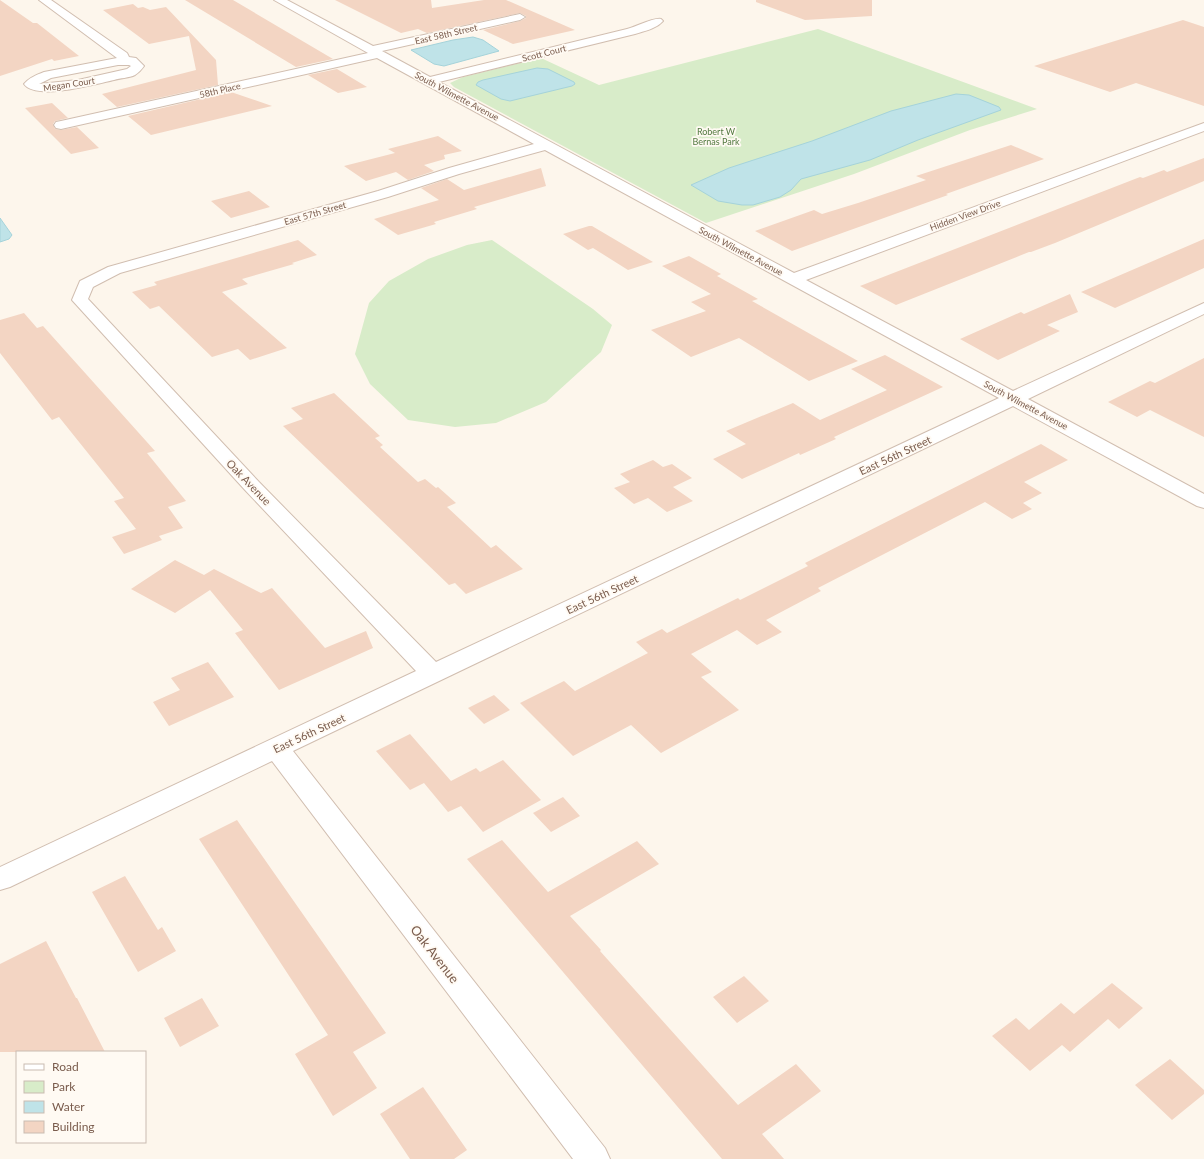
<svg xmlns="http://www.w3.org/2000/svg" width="1204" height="1159" font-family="Lato,sans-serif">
<rect width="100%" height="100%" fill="#fdf6ec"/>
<path fill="#d8ecc9" d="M818,29L1037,109L970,130L854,174L706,223L454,87L450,83L463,77L541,58L599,85Z
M492,240L593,309L612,325L601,352L546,402L496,423L455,427L408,420L370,384L355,354L369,303L389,281L428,259L467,245Z"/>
<path fill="#bfe3e8" stroke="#a5d3da" d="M473,37L483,40L499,51L444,66L434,64L411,50L453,40Z
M537,68L548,69L574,82L575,84L572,86L510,101L501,99L476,85L478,82L483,80Z
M956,94L969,95L999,107L1001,110L918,140L870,160L801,179L791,190L780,197L753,205H742L718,201L691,185L729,168L812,141L891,111Z
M0,218L12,235L9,239L0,242Z"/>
<path fill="#f3d5c3" d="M0,0L33,23H37L79,56L54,61L52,59L0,76Z
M185,0H233L333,59L296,67Z
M335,0H431L432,8L484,0H506L575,30L513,44L483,30L520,21L526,18V16L520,13L427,33L418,29L401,33Z
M756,0H872V16L805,20L756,2Z
M133,4L138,8L143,7L150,10L166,7L216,60L218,85L117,107L102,94L196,70L189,36L149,44L103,10Z
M1183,20L1204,27V106L1136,83L1110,92L1034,66Z
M337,69L367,87L338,93L308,75Z
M231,92L272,106L151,135L128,116Z
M52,103L68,118L55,121L53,124L55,129L61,130L77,127L99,148L71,154L25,108Z
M438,136L462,151L444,155L445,159L424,165L434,171L408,180L396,172L366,181L344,166L395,153L388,149Z
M1011,145L1044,159L946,194L948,195L792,251L755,231L814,210L822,214L858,203L926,180L916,176Z
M1204,158V181L1055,243L1031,252H1029L896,305L860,286L1140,177L1143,178L1164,170L1167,172Z
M541,168L546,186L474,207L477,209L434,222L436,224L398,235L374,219L439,200L421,188L447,179L464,190Z
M249,191L270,207L231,218L211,201Z
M589,226H592L653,262L628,270L593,248L588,250L563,234Z
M1204,239V268L1115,308L1081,292Z
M298,240L317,255L292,263L294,264L242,279L248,284L222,292L287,348L250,360L238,349L212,357L159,306L150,309L132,292L157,285L154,282Z
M689,256L721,274L717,276L758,299L752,301L858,361L809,381L739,338L691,357L651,330L706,311L691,302L711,294L662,266Z
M1070,294L1078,312L1047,325L1060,331L998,360L960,339L1021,312L1024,314Z
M24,313L37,328L43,326L155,451L147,453L186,501L168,507L183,528L159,536L162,540L124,554L112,537L136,529L114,501L124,498L59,417L52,420L0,353V320Z
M885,355L943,387L834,437L836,439L800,455L799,453L742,479L713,459L746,444L726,431L793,403L820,420L887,390L851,369Z
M1204,358V437L1150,410L1137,417L1108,402L1150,381L1155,383Z
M334,393L380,436L375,438L383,445L380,447L418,482L425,479L436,488L438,487L456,503L447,507L491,548L496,545L523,569L466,594L455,583L449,585L283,426L303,419L291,408Z
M1041,444L1068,460L1024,482L1042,493L1023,503L1032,509L1012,519L985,502L818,588L821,591L766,620L782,632L757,645L737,630L691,654L712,672L701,677L739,710L661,753L631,725L573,756L520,703L564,681L575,691L648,653L636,642L662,629L667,633L738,598L740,600L808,566L805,563Z
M653,460L663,467L672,464L692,478L673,487L693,501L667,512L648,498L634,504L614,488L630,482L620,474Z
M175,560L204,575L214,569L261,593L272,588L325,648L366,631L373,648L279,690L235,633L243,630L210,590L175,613L131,589Z
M208,662L234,697L169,726L153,702L180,690L171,678Z
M494,695L510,710L484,724L468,708Z
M410,734L451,781L476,768L480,772L503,760L541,800L483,832L461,806L448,812L424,783L410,790L376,751Z
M563,797L580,816L551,832L533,813Z
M237,820L386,1033L353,1052L377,1088L333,1116L295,1054L328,1035L199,839Z
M502,840L548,892L637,841L659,864L570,916L601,950L600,951L738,1105L796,1064L821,1091L762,1134L784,1159H722L467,859Z
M125,876L158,930L162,927L176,951L138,972L92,892Z
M46,941L76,998H77L105,1052H0V964Z
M744,976L769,1001L737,1023L713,997Z
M1112,983L1143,1008L1119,1029L1108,1019L1070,1052L1062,1045L1030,1071L992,1036L1016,1018L1029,1030L1061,1003L1074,1014Z
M202,998L219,1026L180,1047L164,1018Z
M1170,1059L1204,1090V1094L1172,1120L1135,1085Z
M423,1087L467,1150L454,1159H410L380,1114Z"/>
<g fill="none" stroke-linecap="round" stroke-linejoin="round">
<defs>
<path id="minor" d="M39,0H51L127,53L129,57L136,58L144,66C142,69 138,73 135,75C129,78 120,78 114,80C96,84 36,101 24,84C29,78 36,75 44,72L117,58ZM118,65H129L131,66L127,69L78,80L39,84L51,78Z
M274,0H287L373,46L520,14L525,17L520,20L382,51L430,77L627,29C635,27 655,17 661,19L663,21C656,29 644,31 635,34L439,82L794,273L1204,123V131L806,280L1013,391L1204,303V314L1028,399L1204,494V508L1197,506L1013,406L293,751L605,1148L610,1159H573L272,761L10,887L0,890V867L416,671L245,490L72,300L80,281L108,267L378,191L449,168L534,144L377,58L61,129L56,128L54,125L56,122L61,121L368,53ZM545,150L999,398L436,662L259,482L88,299L93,287L120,273L388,197L459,174Z"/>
</defs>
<use href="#minor" stroke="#d1beb0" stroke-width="2"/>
<use href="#minor" fill="#fff" fill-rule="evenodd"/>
</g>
<g text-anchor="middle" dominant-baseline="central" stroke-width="3.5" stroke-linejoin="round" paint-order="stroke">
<g font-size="9" fill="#7a5c4d" stroke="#fffaf3">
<text transform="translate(446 34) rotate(-13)">East 58th Street</text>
<text transform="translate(544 53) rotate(-14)">Scott Court</text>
<text transform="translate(69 84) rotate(-9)">Megan Court</text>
<text transform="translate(220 90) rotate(-13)">58th Place</text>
<text transform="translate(457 96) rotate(28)">South Wilmette Avenue</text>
<text transform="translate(315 213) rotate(-16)">East 57th Street</text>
<text transform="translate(965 215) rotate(-20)">Hidden View Drive</text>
<text transform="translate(741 251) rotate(28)">South Wilmette Avenue</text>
<text transform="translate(1026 405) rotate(28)">South Wilmette Avenue</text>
</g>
<g font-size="9" fill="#537a41" stroke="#fffaf3">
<text x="716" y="131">Robert W<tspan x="716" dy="10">Bernas Park</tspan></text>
</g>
<g font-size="11" fill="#7a5c4d" stroke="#fffaf3">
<text transform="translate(895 455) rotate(-25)">East 56th Street</text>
<text transform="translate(249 482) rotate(46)">Oak Avenue</text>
<text transform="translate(602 594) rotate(-25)">East 56th Street</text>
<text transform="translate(309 733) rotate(-25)">East 56th Street</text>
</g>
<g font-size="13" fill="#7a5c4d" stroke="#fffaf3">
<text transform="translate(435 954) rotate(52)">Oak Avenue</text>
</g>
</g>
<rect x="16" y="1051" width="130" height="92" fill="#fffaf3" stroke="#cabbb1"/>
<rect x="24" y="1064" width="20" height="6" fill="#ffffff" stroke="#cabbb1"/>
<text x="52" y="1071" font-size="12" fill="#7a5c4d">Road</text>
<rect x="24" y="1081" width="20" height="12" fill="#d8ecc9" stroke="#cabbb1"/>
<text x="52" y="1091" font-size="12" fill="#7a5c4d">Park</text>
<rect x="24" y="1101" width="20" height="12" fill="#bfe3e8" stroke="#cabbb1"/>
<text x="52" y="1111" font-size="12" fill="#7a5c4d">Water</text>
<rect x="24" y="1121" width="20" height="12" fill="#f3d5c3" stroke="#cabbb1"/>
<text x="52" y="1131" font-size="12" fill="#7a5c4d">Building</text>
</svg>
